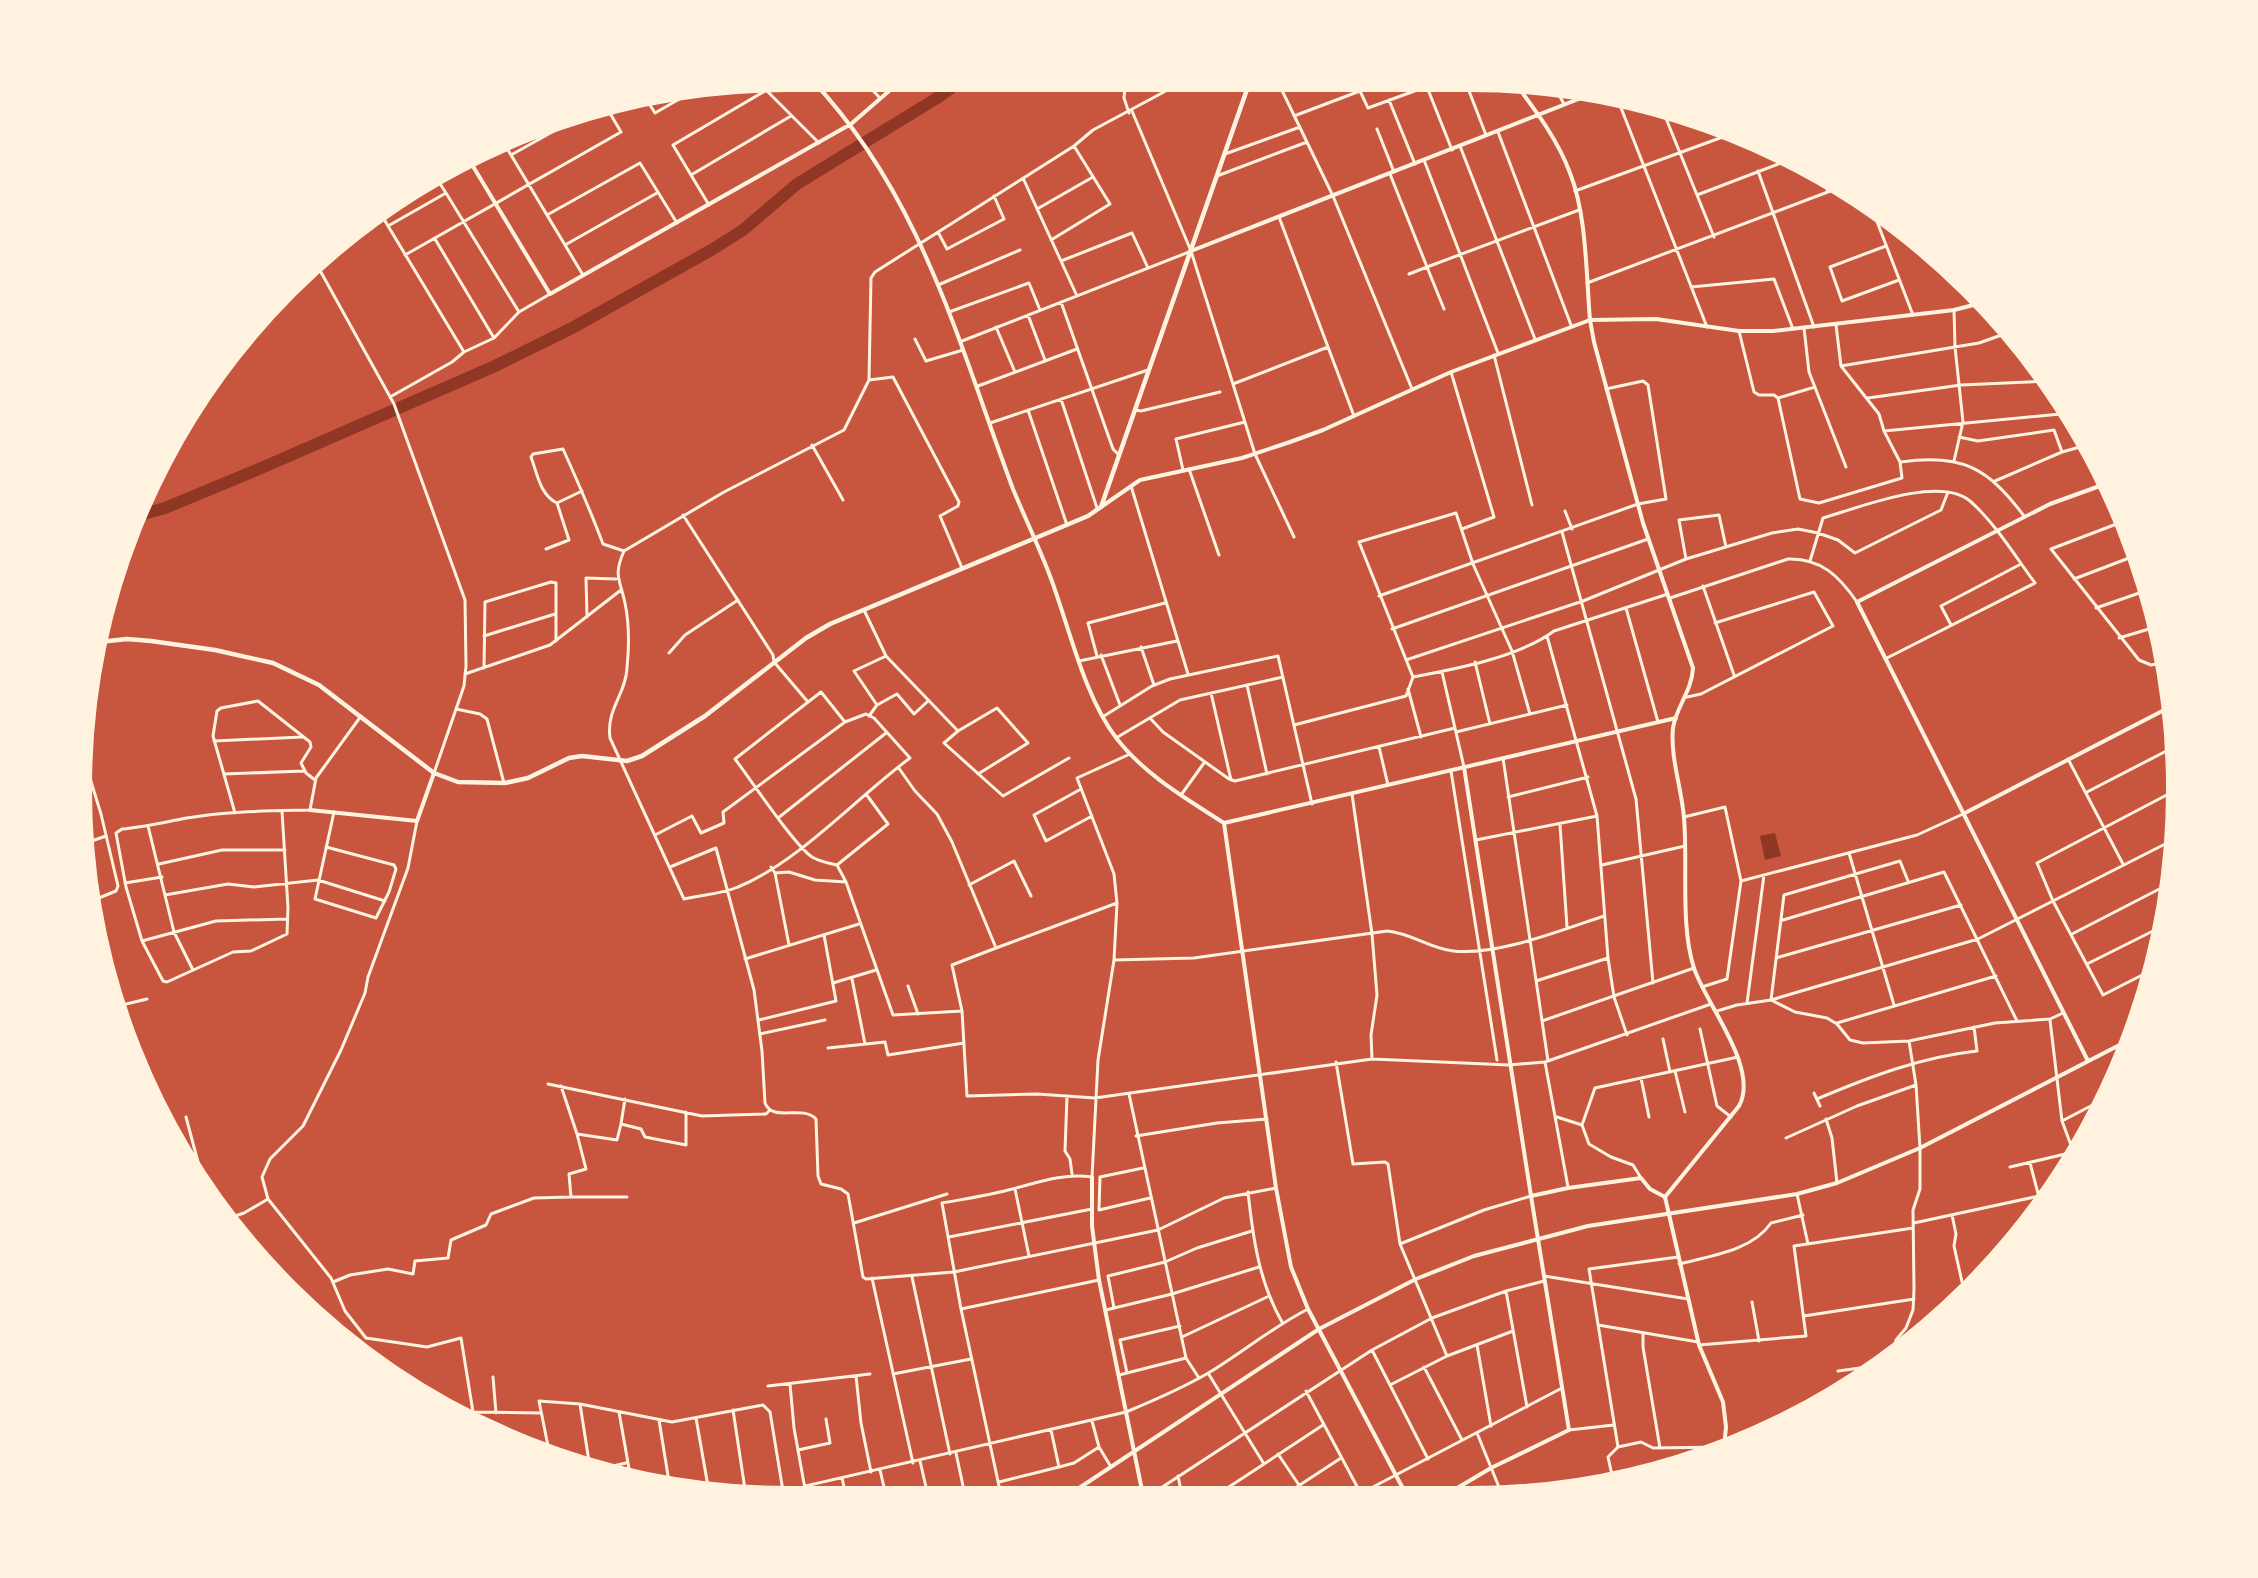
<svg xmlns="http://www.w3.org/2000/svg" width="2258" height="1578" font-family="'Crimson Pro',serif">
<rect width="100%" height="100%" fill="#c8553d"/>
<path fill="#8f3625" d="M1775,833L1781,856L1765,860L1760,836Z"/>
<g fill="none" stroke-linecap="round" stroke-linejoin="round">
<path stroke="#8f3625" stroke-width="12" d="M132,517L165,508L266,466L495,366L572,328L713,249L743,230L797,184L937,98L965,78"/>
<path stroke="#fff3e0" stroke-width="3" d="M861,78L880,98
M1126,78L1124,98L1129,113
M1190,78L1093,130L1074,146L875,272L871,278L869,380L844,430L724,492L624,551C613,576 620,579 625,603C629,622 629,648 627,668C626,694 606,709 610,738L684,899C701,895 722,894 738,887C799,862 856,798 910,758L874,718L866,714L845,722L821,692L735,759C749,777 798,851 814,858C821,862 829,863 837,865L846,882L893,1015L962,1011L967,1096L1037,1094L1095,1098L1372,1059L1509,1065L1545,1062L1711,1004
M1276,78L1333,196L1412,389
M1355,78L1360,91
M1464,78L1486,135
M758,82L819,143
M1554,86L1564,104
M1427,87L1452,150
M1616,95L1707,327
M645,97L655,113L695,90
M1389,100L1415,164
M1132,111L1191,251L1255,454L1294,537
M1663,111L1714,237
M1294,116L1360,91L1368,108L1450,78
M1377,129L1394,172
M1498,132L1571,325
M502,140L583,275
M1460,146L1535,339
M1225,154L1300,127
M1424,160L1498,353
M1758,171L1814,327
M1390,174L1427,267L1579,210
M691,175L673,145L765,91
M1822,175L1828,192
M435,176L446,193
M1217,176L1307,142
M1023,178L1077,296
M1575,191L1731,134
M1697,195L1794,158
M709,205L691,175L791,116
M1871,206L1913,315
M1037,209L1093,177
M379,211L464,352
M547,215L640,163L677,223
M1279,217L1354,416
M388,226L446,193L519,312
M938,232L947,249L1004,219L994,196
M435,239L494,338
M1051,240L1110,204L1074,146
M565,245L657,193
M1886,246L1830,267L1842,301L1899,280
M405,255L621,132L604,103L511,155
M1061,261L1132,233L1148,268
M317,265L394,404L465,600L466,666L464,686L434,773
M1409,274L1427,267L1444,309
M1587,283L1841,187
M938,285L1020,250
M1691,287L1774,279L1793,329
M1061,302L1113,449L1118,454
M949,312L1029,283L1040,310
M1028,315L1045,360
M996,327L1015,372
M1804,328L1809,372L1846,467
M1739,331L1754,392L1759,395H1774L1778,398L1800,499L1819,503L1902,478L1900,462L1884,431L1879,414L1841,366L1836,325
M915,339L926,361L963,350
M962,341L1189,252
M1494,355L1532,505
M1841,366L1979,343L2010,332
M1451,372L1494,517L1462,529
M869,380L893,377L959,502L958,506L940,516L962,568
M1233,384L1328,347
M978,386L1077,349
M390,397L452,362L464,352L494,338L519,312L550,294
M1778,398L1815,387
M1868,398L1961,385L2049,381
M1061,399L1097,508
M1028,410L1067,525
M1135,410L1141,411L1220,392
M990,423L1148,370
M1884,431L2071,413
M1959,437L1978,441L2054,430L2062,452
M812,445L843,500
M1954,461L1963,422L1955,347L1954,310
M1901,462C1962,453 1988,468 2024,516
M1189,469L1219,555
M1183,470L1176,439L1245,422
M1995,481L2062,452L2087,445
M1131,486L1188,674
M582,491L557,503C540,495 537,473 531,457L533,454L563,449C577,480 591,512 603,544L624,551
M1565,511L1572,529
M683,515L773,655L774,662L808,702
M2127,520L2051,549L2139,660L2151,665L2168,662
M1562,532L1636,799L1653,983
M546,549L569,540L557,503
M1686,559L1679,520L1719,515L1726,547
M1810,561L1823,518C1858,508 1939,475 1970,501C1995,523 2015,556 2035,583L1885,659
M2074,579L2137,555
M1703,586L1734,675
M1379,596L1638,504L1666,499L1648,385L1643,381L1606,389
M1670,598L1788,559C1821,558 1839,576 1857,602
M1626,608L1658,722
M2096,608L2148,590
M864,610L886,656L958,731
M587,617L586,578L616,579
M1951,625L1941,606L2021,564
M1392,629L1648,539
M484,636L555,614
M1547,636L1597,816L1608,958L1614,997L1627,1035
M2119,638L2159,626
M1141,647L1154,685
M669,653L685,635L738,600
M1101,655L1120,705
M1097,656L1088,623L1165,603
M1406,660L1583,601L1686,559L1772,533L1798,529L1818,533L1838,540L1855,553L1941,510L1948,492
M1079,661L1177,641
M1475,662L1490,724
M484,668L485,602L551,582L556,583V641
M1442,672L1464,767
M465,674L550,645L621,590
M1413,677C1456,669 1519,657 1554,631L1668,594
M1247,685L1267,774
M1408,689L1421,737
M1211,693L1231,780
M1687,697L1701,694L1833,626L1814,592L1715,623
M877,705L897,694L914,714L928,701
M456,709L480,714L487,719L504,783
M869,716L877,705L854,671L886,656
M1104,716L1152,686L1170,679L1278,656L1312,804
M1150,718L1163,732L1229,779L1235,781L1455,728
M1294,725L1406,696L1413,677L1359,542L1456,513L1473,564L1512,651L1530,714
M1456,732L1567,705
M1116,738L1180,700L1283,677
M214,741L302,737
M1379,747L1388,785
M81,749L101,814L118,886L116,891L89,902
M1503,758L1548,1061
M2068,759L2123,864
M898,767L915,791L937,814L952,842L996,948L1117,903
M1451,771L1497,1060
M224,774L304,771
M978,774L1028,743L997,708L958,731L944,743L1003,796L1069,758
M1081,789L1034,815L1046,841L1092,816
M2087,792L2176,746
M1352,794L1372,934L1377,995L1371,1035L1372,1059
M1181,795L1204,763
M1508,797L1588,777
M282,811L288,908L287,934L251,951L233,952L167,982L163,981L142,941L126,887L116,833L122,829C144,827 165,822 187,818C227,811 269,811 310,810L316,778L361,716
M235,813L213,736L217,711L221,708L258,701L310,742L311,747L301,763L306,773L315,780
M1684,817L1725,807L1741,881L1727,979L1702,987
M778,818L886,733
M417,821L408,868L368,977L365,993L341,1050L303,1126L270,1159L262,1177L268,1199L331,1278L345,1311L366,1338L427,1347L461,1338L473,1412
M1560,825L1567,927
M148,826L174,932L193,970
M655,835L692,816L701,833L724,823L723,812L845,722
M1476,840L1597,816
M83,844L106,836
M326,847L394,865L396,869L389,892L376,918L315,899L334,812
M1849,853L1894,1005
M159,864L222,850H285
M837,865L888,824L866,794
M1602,865L1685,846
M670,867L716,848L754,990L762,1051L765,1103C773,1123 802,1104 816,1119L818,1176L821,1184L841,1189L848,1194L863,1277L866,1279L954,1272L1158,1230L1224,1198L1276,1188
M771,867L775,873L789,945
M775,873L789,872L815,880L846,882
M1741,881L1917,835L1963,814
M1908,881L1900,861L1784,895L1771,1000L1978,939L2175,839
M125,883L162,877
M969,885L1014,861L1031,896
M165,895L228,884L254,887L318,880L385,901
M1783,920L1944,872L2017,1021
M2072,934L2171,883
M142,941L216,921L287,919
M1776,958L1961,905
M745,959L859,924
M1114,960L1194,958L1387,931C1411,933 1429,948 1453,951C1497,956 1562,930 1604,916
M2087,964L2167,924
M2154,969L2103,995L2053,901L2037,863L2180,788
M852,979L865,1044
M1536,981L1608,958
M833,983L876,970
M908,986L918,1014
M1747,1003L1764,875
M118,1006L147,999
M962,1011L952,965L996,948
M1717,1011L1737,1005L1771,1000L1795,1012L1827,1018L1837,1024L1850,1040L1863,1043L1909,1041L1995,1023L2050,1019L2063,1013
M759,1020L836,1001L824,935
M2050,1020L2062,1121L2075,1156
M1542,1021L1694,968
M1837,1023L1996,976
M1700,1029L1717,1106L1731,1117
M760,1034L825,1020
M1663,1039L1670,1072
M828,1048L885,1042L888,1055L964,1043
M1336,1062L1353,1164L1385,1162L1388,1164L1400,1244L1447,1356
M1545,1062L1568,1187
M1675,1071L1685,1112
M1641,1078L1649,1117
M548,1084L702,1116L766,1114L769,1111
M561,1086L577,1134L617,1140L621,1124
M1814,1093L1820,1106
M1129,1094L1186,1358L1199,1378
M1067,1096L1065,1151L1070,1159L1072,1174
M625,1099L621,1124L641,1129L645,1137L686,1145V1112
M1817,1099C1869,1077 1921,1057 1977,1051L1974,1027
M186,1117L207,1196
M1557,1117L1582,1125L1589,1144L1611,1157L1633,1165L1641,1178
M1826,1119L1832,1138L1837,1183
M2062,1121L2106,1098
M1582,1125L1595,1088L1738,1057
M577,1134L586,1169L569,1174L571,1197H627
M1136,1136L1217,1123L1267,1119
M1786,1138L1857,1106L1916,1085
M2071,1145L2082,1143
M2030,1163L2039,1197
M2010,1167L2074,1152
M1143,1168L1100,1177L1099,1210L1150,1198
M1015,1189L1029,1256
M1248,1192C1253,1238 1259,1282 1282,1322
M1797,1194L1808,1244
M1952,1215L1956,1234L1954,1246L1962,1282
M226,1219L244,1213L268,1199
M854,1223L947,1194
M1914,1223L2053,1193
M949,1237L1092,1209
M1400,1244L1484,1210L1531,1196
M1679,1264C1710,1256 1752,1251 1771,1223L1803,1215
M1544,1276L1688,1299
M912,1277L950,1454
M872,1278L913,1463
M333,1282L350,1275L388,1269L413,1274L415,1261L448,1258L451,1240L486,1225L491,1214L534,1198L571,1197
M1506,1291L1527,1407
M1752,1302L1759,1341
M1114,1308L1108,1276L1165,1262L1197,1248L1252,1231
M961,1309L1099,1280
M1106,1310L1172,1294L1259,1267
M1804,1316L1914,1299
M1598,1325L1698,1342
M1643,1333V1347L1660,1448
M1182,1337L1267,1297
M1477,1345L1491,1426
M1699,1345L1806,1336L1794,1246L1913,1228
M1372,1350L1428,1459
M1892,1359L1896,1340L1906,1328L1913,1310L1914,1289L1913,1210L1920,1189V1148L1916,1085L1909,1041
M1424,1367L1462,1440
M1838,1371L1882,1365
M1127,1373L1120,1340L1180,1326
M1208,1373L1264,1464L1209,1500
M893,1374L971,1359
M1119,1375L1186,1358
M856,1376L861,1423L871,1472
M493,1377L496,1413
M790,1384L794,1428L807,1500
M1390,1385L1447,1356L1513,1331
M768,1386L870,1374
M1306,1391L1360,1492
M580,1404L590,1468
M733,1410L746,1496
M619,1412L631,1480
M459,1415L473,1412L541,1413
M696,1418L709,1492
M659,1420L670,1488
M1092,1421L1099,1447L1111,1467
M1569,1430L1614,1425
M1477,1433L1503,1497
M1618,1447L1589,1269L1678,1257
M525,1448L548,1445
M798,1450L830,1443L826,1419
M956,1453L966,1500
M1278,1454L1299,1485
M550,1456L539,1401L580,1404L672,1422L763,1405L770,1412L783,1491
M920,1461L929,1500
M1264,1464L1323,1425
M1059,1467L1074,1463L1099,1447
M596,1470L626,1463
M880,1470L887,1500
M1178,1476L1183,1500
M842,1478L847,1500
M999,1482L1059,1467L1051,1430
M1614,1484L1608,1457L1618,1447L1641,1442L1653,1448L1723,1447
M1227,1488L1235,1500
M758,1497L1126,1412C1155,1400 1183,1388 1210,1372C1244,1351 1273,1327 1308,1309
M1144,1499L1372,1350L1432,1318L1506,1291L1544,1281
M1002,1500L961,1309L942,1203C964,1199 986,1196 1008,1190C1037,1183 1061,1173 1092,1177L1098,1060L1114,960L1117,903L1114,874L1077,778L1130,754
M1277,1500L1341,1458
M1348,1500L1562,1388"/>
<path stroke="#fff3e0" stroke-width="4" d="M810,78C921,194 958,342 1013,489C1025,518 1039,547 1050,576C1069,626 1084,697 1117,739C1145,775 1187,799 1224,823L1276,1188L1291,1267L1308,1309L1409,1500
M468,158L550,294L851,124L904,78
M1191,251L1599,91
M1101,507L1140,480L1242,458L1290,442L1323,430L1451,372L1590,320C1586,274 1587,216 1570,173C1558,140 1536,111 1515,83
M1464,767L1531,1196L1568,1188L1641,1178L1650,1189L1665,1197
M310,810L417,821L434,773
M1963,814L2172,706
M1224,823L1676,718
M2088,1061L1857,602L2050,504L2108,483
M1092,1177V1226L1099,1280L1144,1500
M1061,1500L1319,1329L1416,1279L1474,1256L1588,1226L1797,1194L1837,1183L1920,1148L2133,1038
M1437,1500L1491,1468L1569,1430L1531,1196"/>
<path stroke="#fff3e0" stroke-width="4" d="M1724,1447L1726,1427L1723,1402L1699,1345L1665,1197L1739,1106C1760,1068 1705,1003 1694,968C1680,926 1688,864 1684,818C1682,790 1670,757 1673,728C1676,707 1692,691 1693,668L1643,523L1594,342L1590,320L1656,319L1739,331H1773L1954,310L1985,302"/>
<path stroke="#fff3e0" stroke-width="4.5" d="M99,642L127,639L151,641L215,650L273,663L319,685L434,773L458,782L505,783L528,778L569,758L582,756L627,761L642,756L705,716L806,638L830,624L1088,516L1101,507L1251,78"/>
</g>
<path d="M0 0H2258V1578H0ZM788 88H1470A700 700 0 0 1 2170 788V790A700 700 0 0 1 1470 1490H788A700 700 0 0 1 88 790V788A700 700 0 0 1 788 88Z" fill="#fff3e0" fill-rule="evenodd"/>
<path fill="none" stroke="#fff3e0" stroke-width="8" d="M788 88H1470A700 700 0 0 1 2170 788V790A700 700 0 0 1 1470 1490H788A700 700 0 0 1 88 790V788A700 700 0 0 1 788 88Z"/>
</svg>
